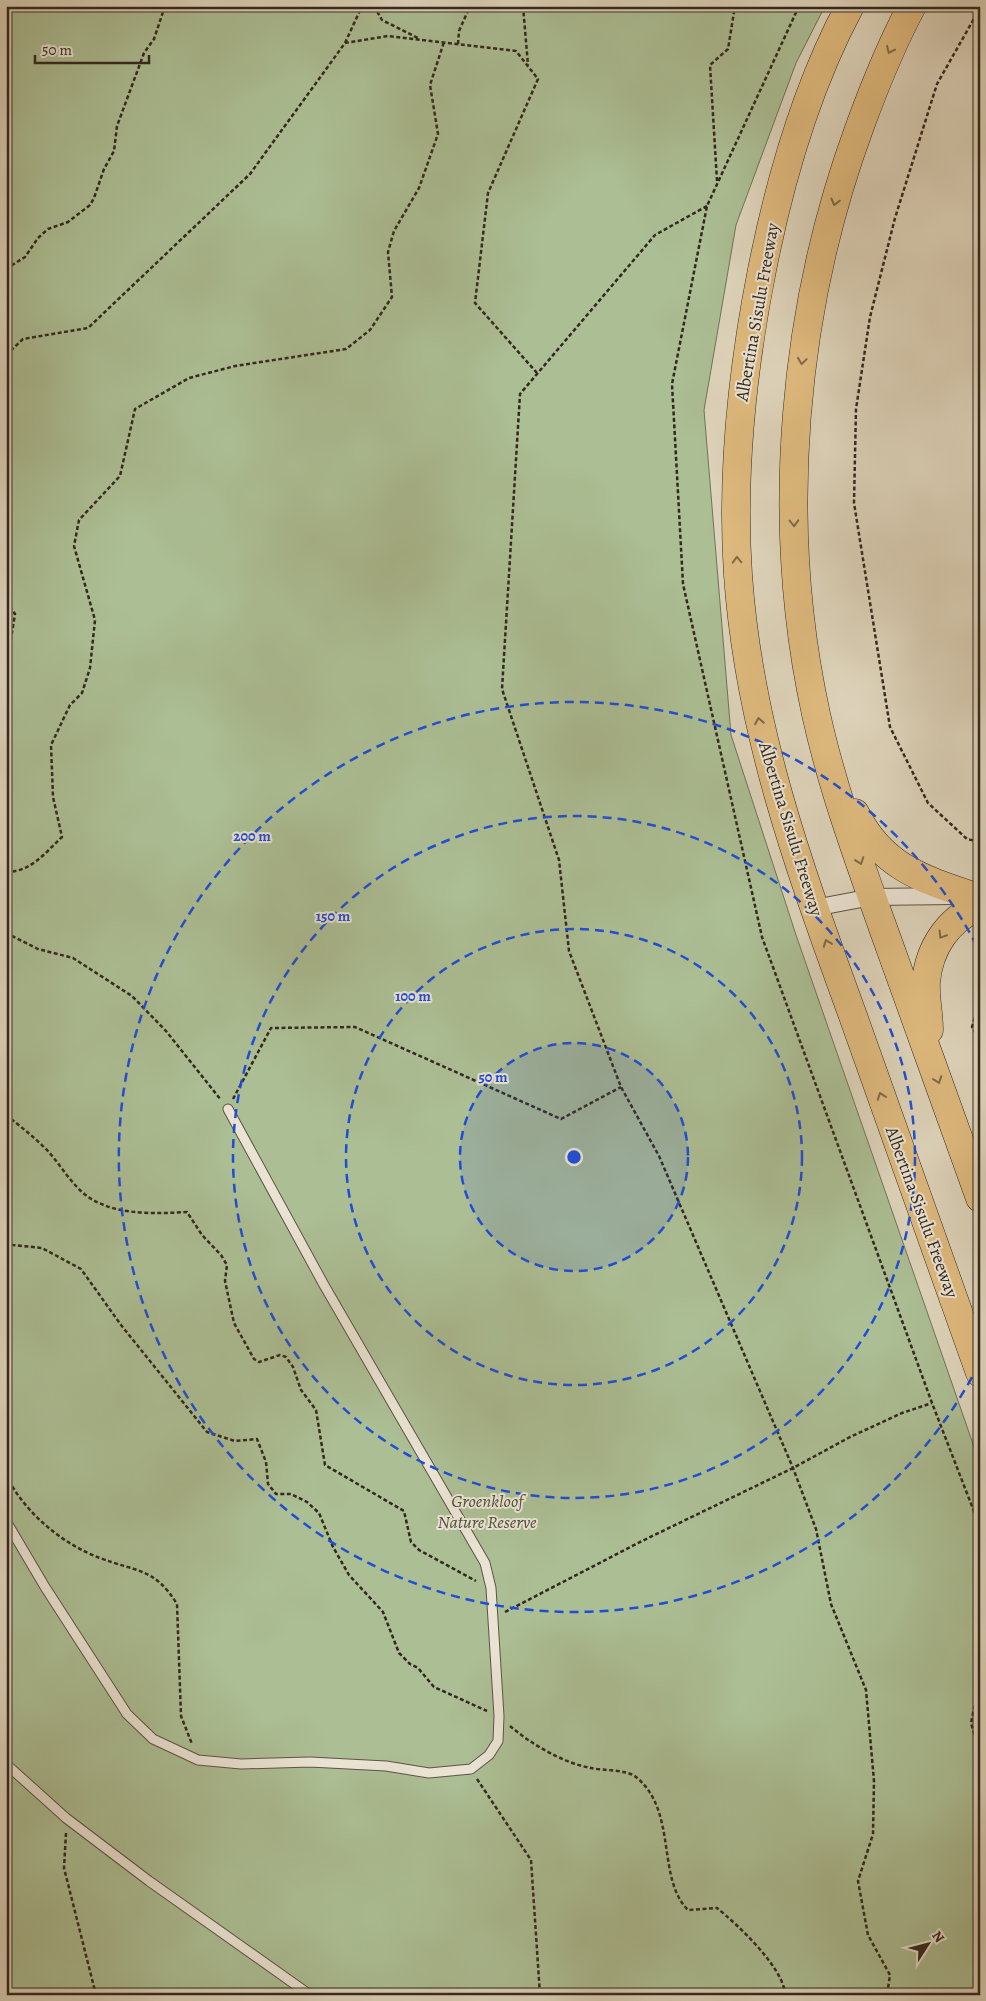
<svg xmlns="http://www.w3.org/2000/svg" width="986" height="2001" font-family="Alegreya,serif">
<rect width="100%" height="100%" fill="#ded4bb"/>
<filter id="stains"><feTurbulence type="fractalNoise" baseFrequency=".004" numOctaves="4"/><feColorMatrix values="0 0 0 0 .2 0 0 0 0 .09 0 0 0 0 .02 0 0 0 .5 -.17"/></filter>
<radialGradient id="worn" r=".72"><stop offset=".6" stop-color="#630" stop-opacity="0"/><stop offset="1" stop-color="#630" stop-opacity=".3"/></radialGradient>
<path fill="#acbe94" stroke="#6f735a" d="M6,6H825L796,63L736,225L704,410L731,735L796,935L980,1464V1995H6Z"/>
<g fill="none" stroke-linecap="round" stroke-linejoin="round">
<defs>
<path id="service" d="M6,1521L45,1587L127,1714L153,1739L198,1760L241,1764L310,1762L386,1766L429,1773L471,1769L489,1755L498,1741L499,1716L491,1588L485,1563L324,1285L228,1109
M6,1764L66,1818L149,1881L310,1995"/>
<path id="minor" d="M814,908L872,897L953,896"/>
<path id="trunk" d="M850,6C806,88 780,179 762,270C742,371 731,472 738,575C749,732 800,870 853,1016C895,1135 937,1254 980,1373
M912,6C891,45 875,85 860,126C792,310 774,522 816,714C832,787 858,858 883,928C915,1018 948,1108 980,1198
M855,813C882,867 922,879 976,897
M929,1030C929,1014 925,998 926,982C929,948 948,919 980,906"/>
</defs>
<use href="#service" stroke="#5d5346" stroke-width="11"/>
<use href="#minor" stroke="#5d5346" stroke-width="18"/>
<use href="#trunk" stroke="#32281f" stroke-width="29"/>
<path stroke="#32281f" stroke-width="2.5" stroke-dasharray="4 2.5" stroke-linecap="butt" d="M374,6L382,20L418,38
M523,6L528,65
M799,6L707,206L672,384L683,584L762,937L932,1403L980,1527
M980,8L937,84L895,218L870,317L856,409L854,503L890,727L928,803L967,839L980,842
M345,43L362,6
M458,44L459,31L470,6
M717,181L710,65L728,49L735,6
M707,206L655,235L520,394L502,689L559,860L569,951L621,1087L659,1156L793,1468L816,1529L831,1604L866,1690L874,1781L873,1834L858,1881L868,1935L890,1975L887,1995
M6,269L25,257L38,238L48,229L68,222L90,205L94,198L104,169L114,151L117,126L144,53L154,39L165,6
M6,355L23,339L88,328L250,174L345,43L388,36L516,51L538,79L488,193L475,303L537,373
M6,601L15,614L6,670
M6,872C31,872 45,853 62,837L53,797L51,745L70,705L82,693L90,668L95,620L74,546L79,520L120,476L135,409L189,378L235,366L346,349L370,330L392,297L388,252L394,231L419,188L438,134L430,85L444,42
M6,933L38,949L73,958L132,996L166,1031L221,1100
M980,999L972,1027L980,1041
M233,1099L271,1028L355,1027L561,1119L621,1087
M6,1115C20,1126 34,1137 47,1150C59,1163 68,1179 81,1191C107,1216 154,1214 187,1212L202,1235L221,1255L227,1265L225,1281L234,1323L254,1359L259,1362L280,1355L286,1357L293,1367L301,1390L316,1410L325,1465L404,1511L411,1542L419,1550L476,1581
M6,1241L13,1245L42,1248L81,1269L121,1325L207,1432L235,1441L257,1439L266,1462L268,1484L276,1494H291L307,1502L319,1513L333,1547L349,1575L383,1612L399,1653L410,1664L418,1668L434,1687L487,1711
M6,1475C24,1512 62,1544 100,1558C136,1572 154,1567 177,1604L181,1716L192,1744
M505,1612L640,1542L793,1468L850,1437L902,1413L932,1403
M980,1680L971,1723L980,1753
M510,1726C531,1744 563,1763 591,1768C604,1771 626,1769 636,1777C678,1811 656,1878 688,1910L717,1908C737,1924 785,1969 785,1995
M477,1779L531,1860L540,1995
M980,1795L975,1845L980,1853
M66,1833L64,1868L96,1995"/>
<use href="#service" stroke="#eae3d3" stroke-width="9"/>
<use href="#minor" stroke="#eae3d3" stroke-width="16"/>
<use href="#trunk" stroke="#dfba7e" stroke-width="28"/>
</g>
<defs><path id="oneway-chevron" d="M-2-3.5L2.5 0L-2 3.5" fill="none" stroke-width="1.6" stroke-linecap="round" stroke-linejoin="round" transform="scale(1.25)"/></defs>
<g stroke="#806a4a">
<use href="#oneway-chevron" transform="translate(890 50) rotate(115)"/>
<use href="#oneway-chevron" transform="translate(835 202) rotate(104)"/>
<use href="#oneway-chevron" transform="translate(802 361) rotate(98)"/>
<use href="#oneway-chevron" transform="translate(794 523) rotate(88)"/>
<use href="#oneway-chevron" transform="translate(737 560) rotate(-92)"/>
<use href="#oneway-chevron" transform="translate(759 721) rotate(-100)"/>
<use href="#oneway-chevron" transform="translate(860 861) rotate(71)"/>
<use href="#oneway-chevron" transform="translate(942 935) rotate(122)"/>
<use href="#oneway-chevron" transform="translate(827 943) rotate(-110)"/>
<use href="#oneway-chevron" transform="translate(938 1080) rotate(70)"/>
<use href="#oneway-chevron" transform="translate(881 1096) rotate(-110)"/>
</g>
<circle cx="574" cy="1157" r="114" fill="#1d4ed8" fill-opacity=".12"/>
<g fill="none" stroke="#1d4ed8" stroke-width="2.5" stroke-dasharray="9 6">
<circle cx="574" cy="1157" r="114"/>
<circle cx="574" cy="1157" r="228"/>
<circle cx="574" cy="1157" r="341"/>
<path d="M979 1364A455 455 0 1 1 979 950"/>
</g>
<g text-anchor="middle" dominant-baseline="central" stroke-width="4" stroke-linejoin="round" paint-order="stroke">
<g font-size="18" fill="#32281f" stroke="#eae3d3">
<text transform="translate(757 312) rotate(-80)">Albertina Sisulu Freeway</text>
<text transform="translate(791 829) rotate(73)">Albertina Sisulu Freeway</text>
<text transform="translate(922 1212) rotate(70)">Albertina Sisulu Freeway</text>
</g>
<g font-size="18" font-style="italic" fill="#504e3c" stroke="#eae3d3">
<text x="487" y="1501">Groenkloof<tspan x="487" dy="21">Nature Reserve</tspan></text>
</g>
</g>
<circle cx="574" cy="1157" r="8" fill="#1d4ed8" stroke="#eae3d3" stroke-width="2.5"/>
<g font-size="15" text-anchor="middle" font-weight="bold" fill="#1d4ed8" stroke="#eae3d3" stroke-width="4" stroke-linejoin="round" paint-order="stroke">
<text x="252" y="841">200 m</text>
<text x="333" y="921">150 m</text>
<text x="413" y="1001">100 m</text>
<text x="493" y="1082">50 m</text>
</g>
<rect width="986" height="2001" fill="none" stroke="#ded4bb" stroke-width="25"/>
<rect x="8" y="8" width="971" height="1986" fill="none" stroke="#32281f" stroke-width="2.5"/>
<rect x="12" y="12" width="961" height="1976" fill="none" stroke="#32281f"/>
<g transform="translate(928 1944) rotate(54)" stroke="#eae3d3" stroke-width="4" paint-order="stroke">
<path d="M0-4L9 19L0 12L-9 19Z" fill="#32281f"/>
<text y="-8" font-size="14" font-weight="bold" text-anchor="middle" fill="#32281f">N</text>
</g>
<path d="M35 55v8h114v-8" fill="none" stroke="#32281f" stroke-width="2.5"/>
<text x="42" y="55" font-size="15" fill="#32281f" stroke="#eae3d3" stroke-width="4" paint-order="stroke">50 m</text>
<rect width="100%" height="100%" filter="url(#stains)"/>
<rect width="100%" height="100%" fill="url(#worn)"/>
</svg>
